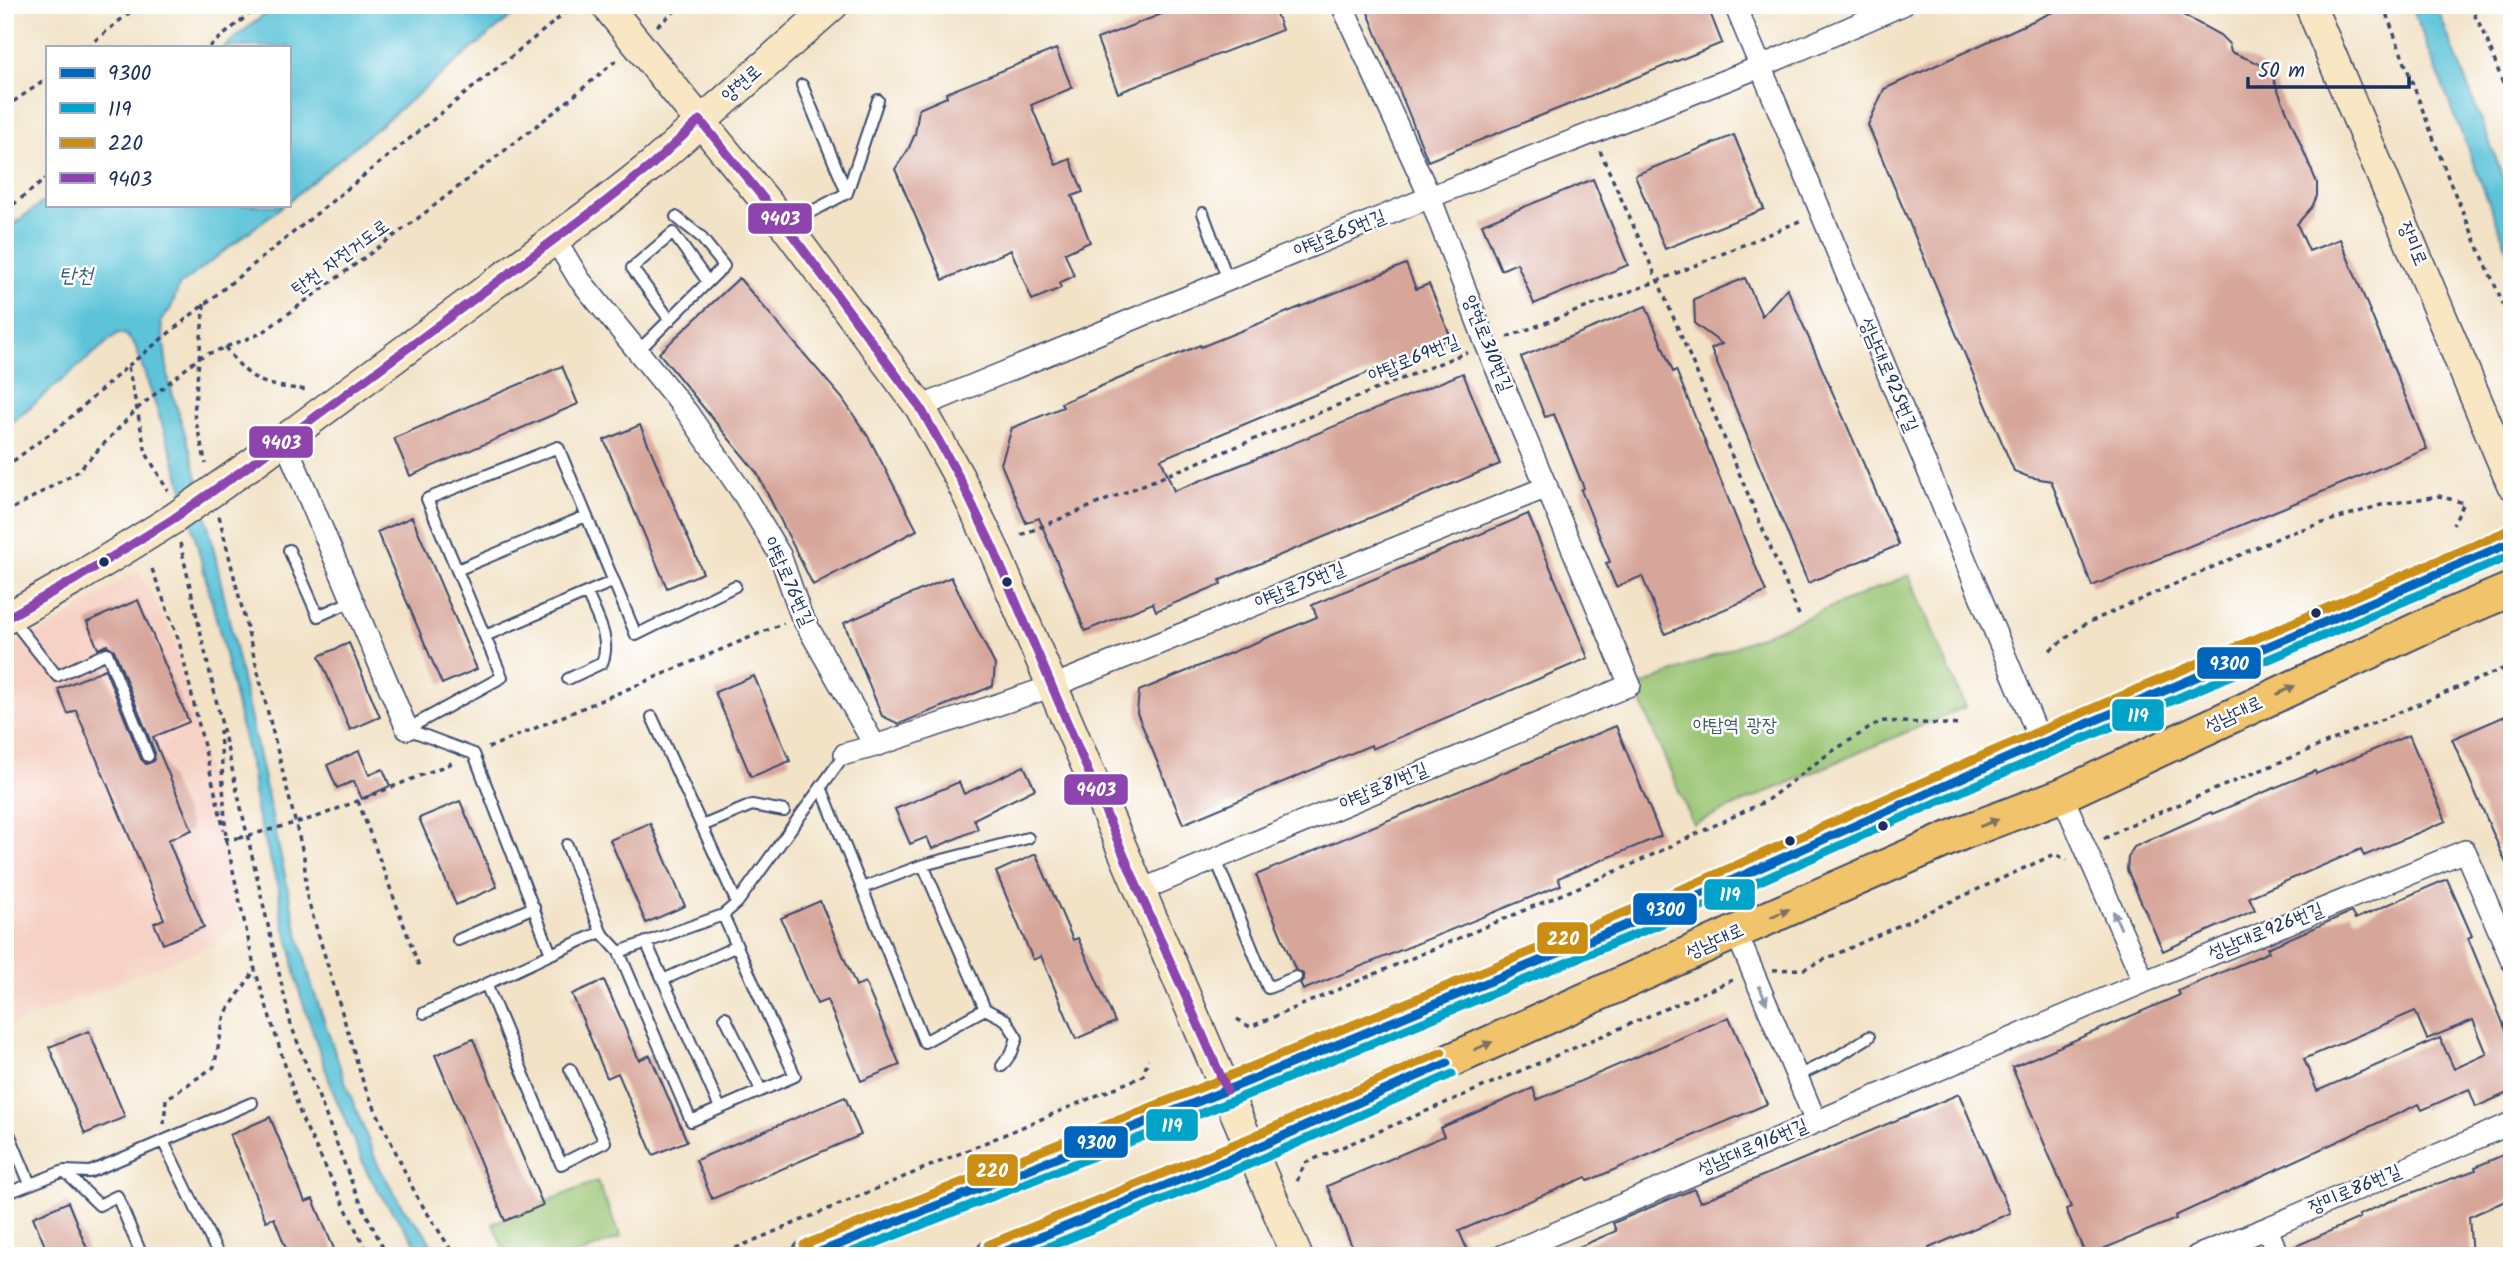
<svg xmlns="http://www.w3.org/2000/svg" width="2517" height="1261" font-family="Kalam,'Poor Story',sans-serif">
<rect width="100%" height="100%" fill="#fff"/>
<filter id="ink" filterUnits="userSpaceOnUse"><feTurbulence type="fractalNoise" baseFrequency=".0143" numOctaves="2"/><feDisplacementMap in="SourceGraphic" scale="14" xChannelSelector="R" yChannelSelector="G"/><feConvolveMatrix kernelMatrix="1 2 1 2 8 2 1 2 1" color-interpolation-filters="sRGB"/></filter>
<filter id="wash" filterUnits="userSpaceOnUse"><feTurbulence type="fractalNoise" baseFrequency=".00686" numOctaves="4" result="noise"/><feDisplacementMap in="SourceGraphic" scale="28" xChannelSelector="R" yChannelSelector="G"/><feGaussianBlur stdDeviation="1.57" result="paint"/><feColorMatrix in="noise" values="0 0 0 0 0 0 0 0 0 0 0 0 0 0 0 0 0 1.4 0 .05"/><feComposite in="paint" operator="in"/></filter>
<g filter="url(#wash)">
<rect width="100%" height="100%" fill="#f2e2c6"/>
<path fill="#f6d1c5" d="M139,570L174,641L222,829L238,917L217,943L5,1028V649L49,628Z"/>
<path fill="#98c371" stroke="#5a7968" stroke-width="2" d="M1909,575L1965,707L1693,824L1635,688Z
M597,1181L621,1237L574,1256H506L493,1223Z"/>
<path fill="#5bc3d8" stroke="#3b799b" stroke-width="2" d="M276,5H525L289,201V47H224Z
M2411,5H2436L2512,200V261Z
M47,199V205H284L179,286L171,308L161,321L169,382L191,453L213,546L294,917L312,986L346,1084L378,1165L403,1208L425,1233L437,1256H421L416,1244L384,1200L367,1172L334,1094L300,994L293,963L292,952L281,915L279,890L256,810L252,774L222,641L178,471L135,345L126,335L118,333L5,428V231Z"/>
<g id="blocks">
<path fill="#d7a69a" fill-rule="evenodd" d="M1185,5H1273L1282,30L1118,93L1097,39Z
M1365,5H1707L1722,43L1428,161Z
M2068,5H2165L2220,35L2229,44L2231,52L2258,63L2272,76L2317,183V196L2312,207L2297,224L2309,251L2340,239L2427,449L2092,586L2051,481L2029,477L2014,471L1868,125L1884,89Z
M1056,49L1072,88L1031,105L1056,165L1070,159L1083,192L1072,196L1090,242L1065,253L1074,276L1059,283L1061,288L1032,300L1011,250L943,280L895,169L908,150L915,134L919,109L947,97L946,93Z
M1734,135L1764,209L1665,249L1635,175Z
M1593,179L1628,265L1534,304L1517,263L1501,270L1482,224Z
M1406,264L1416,289L1429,284L1451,338L1161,459L1174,491L1253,460L1463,373L1500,464L1220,580L1221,584L1156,611L1153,603L1085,631L1039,518L1026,523L1001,464L1012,428L1063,407L1061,403L1135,372L1200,345L1201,347Z
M739,278L842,398L869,438L917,530L813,585L757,473L659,353Z
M1745,278L1762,316L1787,288L1899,545L1808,583L1711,349L1722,344L1695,324L1694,299Z
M1646,306L1673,372L1676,370L1766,592L1665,634L1642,576L1616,587L1606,563L1610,562L1581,490L1584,488L1554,414L1545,417L1521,357Z
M562,366L578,404L410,476L394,438Z
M640,425L703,573L667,588L604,440Z
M1528,514L1588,658L1372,749L1371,745L1183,824L1137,713L1139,691L1317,617L1312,605Z
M412,517L477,669L442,684L377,532Z
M951,577L995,665L993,686L899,724L882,716L844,623Z
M138,600L189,722L153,737L192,830L168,840L204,927L163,944L154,923L164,919L76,710L68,714L58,689L105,669L141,759L146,764L154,761L155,753L114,650L107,645L98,649L87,622Z
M349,643L380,717L350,730L319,656Z
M754,676L790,761L751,777L715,692Z
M2512,713V877L2452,739Z
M1616,726L1661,836L1558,878L1561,885L1303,990L1300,983L1304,979L1303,974L1295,969L1256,875Z
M2409,735L2446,821L2364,856L2361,849L2249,897L2255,910L2163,951L2127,870L2128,857L2134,847L2211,812L2212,814L2315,771L2316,774Z
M359,751L369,775L383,769L390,786L362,799L354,781L337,788L327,765Z
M1024,766L1035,789L974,819L978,829L932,849L927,837L910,844L895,809L959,782L964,794Z
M460,801L497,887L456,905L419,818Z
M650,823L685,906L646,923L610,840Z
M1036,854L1073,940L1078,938L1115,1022L1076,1039L1041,956L1033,960L996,872Z
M2447,879L2472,936L2468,938L2512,1045V1091L2476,1107L2469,1089L2422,1110L2419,1104L2175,1216L2176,1219L2086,1256L2066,1209L2071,1207L2012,1067L2180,995L2178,991L2269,952L2267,948L2351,912L2355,919ZM2415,1011L2427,1039L2473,1020L2487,1054L2454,1069L2440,1038L2317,1091L2304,1059Z
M820,901L856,986L865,982L900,1065L861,1081L827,1000L817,1004L781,918Z
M604,980L639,1060L650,1055L687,1141L653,1155L618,1073L607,1078L572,994Z
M1729,1017L1767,1104L1588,1181L1586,1177L1459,1231L1470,1256H1356L1327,1186L1444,1136L1440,1128L1533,1088L1537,1100Z
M89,1031L125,1117L85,1134L49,1047Z
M473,1039L543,1205L505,1221L435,1055Z
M1959,1094L2010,1213L1929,1248L1933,1256H1558L1616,1231L1613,1223L1694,1189L1700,1202Z
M845,1097L861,1135L712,1199L696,1160Z
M270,1117L305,1202L313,1199L337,1256H289L274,1218L266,1221L230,1135Z
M2512,1151V1198L2469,1217L2472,1256H2291L2289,1249L2360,1218L2359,1215L2400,1197L2476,1170L2475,1167Z
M68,1202L90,1256H49L33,1217Z"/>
</g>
</g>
<g filter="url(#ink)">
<use href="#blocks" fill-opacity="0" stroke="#3b4a6e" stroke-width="2"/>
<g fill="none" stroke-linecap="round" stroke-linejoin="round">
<defs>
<path id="lane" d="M847,193L878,100
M1203,213L1228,280
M788,224L847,193L802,85
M670,320L632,268L673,233L708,282
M639,350L724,266L700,236L676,217
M289,550L318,616L352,601
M457,570L586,516
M12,619L57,676L107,653L148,756
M485,636L614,581
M568,679L602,663C612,639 596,616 587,593
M652,717L737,903L723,915
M407,729L474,754L551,954L601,932L619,952L691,1121L795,1076L723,915L619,952
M407,729L502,677L427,499L558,447L636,635L735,586
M821,787L924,1042L985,1009L923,865L862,888
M702,826L752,805L784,811
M567,845L601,932
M1215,857L1268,988L1296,977
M923,865L1028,838
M737,903L845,754
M458,940L534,907
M646,942L720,1108
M663,980L737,946
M486,984L561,1164L605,1142L570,1069
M985,1009L1006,1020L1017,1038L1012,1052L1002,1066
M424,1013L551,954
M725,1017L761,1090
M1797,1076L1837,1057L1869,1037
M5,1124L30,1184
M163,1141L252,1103
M64,1171L90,1172L163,1141L219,1256
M5,1194L64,1171L99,1205L117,1196L142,1256"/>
<path id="street" d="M1735,5L2042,745
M555,239L579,279L687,412L744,495L780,555L801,615L875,746
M920,407L1430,197L1762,66L1902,5
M284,439L407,729
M845,754L875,746L1053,686L1547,487
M2062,795L2144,982
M1139,891L1630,685L1486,344L1430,197L1342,5
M1736,932L1816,1122
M2267,1228L2278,1256
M1502,1256L2144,982L2465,851L2512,961
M2197,1256L2267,1228L2512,1123"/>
<path id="secondary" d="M2310,5L2512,484
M662,74L785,225L920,407L960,479L993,548L1297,1256
M250,465L601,205L652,165L833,5
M5,619L76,579L173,519"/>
<path id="primary" d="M809,1256L1227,1090L1699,895L1991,765L2512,542
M993,1256L1252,1150L1736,932L1964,832L2062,795L2427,625L2512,589"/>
</defs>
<use href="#lane" stroke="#3b4a6e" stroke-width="14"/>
<use href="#street" stroke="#3b4a6e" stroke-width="24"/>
<use href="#secondary" stroke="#3b4a6e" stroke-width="33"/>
<use href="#primary" stroke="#3b4a6e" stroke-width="37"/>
<path stroke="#3b4a6e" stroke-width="3.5" stroke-dasharray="5 5" stroke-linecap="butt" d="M2383,5L2451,185L2512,324
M2469,5L2484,32L2512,108
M657,26L682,5
M87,47L139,5
M209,47L260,5
M5,107L47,79
M1600,151L1658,281L1799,615
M5,211L47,178
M204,304L194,414L206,464
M1507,337L1658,281L1802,220
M225,347C253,385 264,385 308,390
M128,366L575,5
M5,467L63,424L128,366L146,453L168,491
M5,513L77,472L137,409L200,357L262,333L417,219L563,105L619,58
M219,516L304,857L307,897L364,1085L417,1197L455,1256
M1021,535L1467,352
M180,543L291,1025L355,1191L387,1256
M152,569L179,641L224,830
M2050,650L2085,624L2287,534L2381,505L2439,496L2464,503L2453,525
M220,730L226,839L255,970L302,1119L369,1256
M488,748L784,623
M358,801L419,966
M317,817L452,763
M226,837V839L239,838
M2104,839L2125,827L2512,665
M1773,970L1804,969L2055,854L2067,860
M1237,1019L1250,1027L1633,864L1766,801L1828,754L1881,721L1962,725
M164,1124L166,1099L214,1067L225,1014L255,970
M1297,1181L1305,1163L1735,979
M717,1256L1143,1076L1148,1059"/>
<use href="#lane" stroke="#fff" stroke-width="10"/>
<use href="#street" stroke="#fff" stroke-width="21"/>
<use href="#secondary" stroke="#f9e7c3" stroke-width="30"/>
<use href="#primary" stroke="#f1c36a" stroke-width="33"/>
<defs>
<path id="secondary-bridge" d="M606,5L662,74
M173,519L250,465"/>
</defs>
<use href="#secondary-bridge" stroke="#3b4a6e" stroke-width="33" stroke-linecap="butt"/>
<path stroke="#3b4a6e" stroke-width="3.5" stroke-dasharray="5 5" stroke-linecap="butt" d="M239,838L317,817"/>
<use href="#secondary-bridge" stroke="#f9e7c3" stroke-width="30"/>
<defs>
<path id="bus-1" d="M810,1256L1227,1090L1699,895L1991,765L2512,542
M994,1256L1252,1150L1447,1063"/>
<path id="bus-2" d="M843,1256L1232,1101L1704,906L1996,776L2512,555
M1026,1256L1257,1161L1452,1074"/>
<path id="bus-3" d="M804,1245L1222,1079L1694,884L1986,754L2507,531
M988,1245L1247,1139L1442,1052"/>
<path id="bus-4" d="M5,619L76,579L173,519L250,465L601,205L652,165L700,120L785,225L920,407L960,479L993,548L1139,891L1227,1090"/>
</defs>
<use href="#bus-1" stroke="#fff" stroke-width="14"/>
<use href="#bus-2" stroke="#fff" stroke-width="14"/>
<use href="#bus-3" stroke="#fff" stroke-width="14"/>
<use href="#bus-4" stroke="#fff" stroke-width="14"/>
<use href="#bus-1" stroke="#0065bd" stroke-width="9"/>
<use href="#bus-2" stroke="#01a3c8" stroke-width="9"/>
<use href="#bus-3" stroke="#cb8e13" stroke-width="9"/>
<use href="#bus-4" stroke="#8e44ad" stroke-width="9"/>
</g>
<defs><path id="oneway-solid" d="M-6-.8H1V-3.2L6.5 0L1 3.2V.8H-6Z" transform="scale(1.75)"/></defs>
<g fill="#7b7263">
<use href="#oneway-solid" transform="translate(2286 690) rotate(-25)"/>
<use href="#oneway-solid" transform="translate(1989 823) rotate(-21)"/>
<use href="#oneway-solid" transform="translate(1780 913) rotate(-23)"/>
<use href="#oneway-solid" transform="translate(1483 1046) rotate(-24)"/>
</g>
<g fill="#8d97ae">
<use href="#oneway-solid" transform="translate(2117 920) rotate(-114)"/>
<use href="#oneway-solid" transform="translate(1763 995) rotate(67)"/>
</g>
</g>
<g fill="#1b2f5e" stroke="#fff" stroke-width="2.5">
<circle cx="104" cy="562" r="6"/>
<circle cx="1007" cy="582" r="6"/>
<circle cx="2316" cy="613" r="6"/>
<circle cx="1883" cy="826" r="6"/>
<circle cx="1790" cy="841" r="6"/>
</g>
<g text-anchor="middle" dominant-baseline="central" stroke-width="5" stroke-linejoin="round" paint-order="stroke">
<g font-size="19" fill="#1b2f5e" stroke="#fff">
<text transform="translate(742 84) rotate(-41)">양현로</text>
<text transform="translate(1340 234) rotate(-22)">야탑로65번길</text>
<text transform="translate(2412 244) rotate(67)">장미로</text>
<text transform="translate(341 258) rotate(-36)">탄천 자전거도로</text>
<text transform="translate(1487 344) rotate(68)">양현로310번길</text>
<text transform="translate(1414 359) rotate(-22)">야탑로69번길</text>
<text transform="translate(1888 375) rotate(67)">성남대로925번길</text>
<text transform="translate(788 582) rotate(66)">야탑로76번길</text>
<text transform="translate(1300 586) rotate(-22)">야탑로75번길</text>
<text transform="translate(2234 715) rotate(-25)">성남대로</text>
<text transform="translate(1384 787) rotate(-23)">야탑로81번길</text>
<text transform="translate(2266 932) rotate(-22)">성남대로926번길</text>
<text transform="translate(1715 942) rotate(-24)">성남대로</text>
<text transform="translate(1753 1148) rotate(-23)">성남대로916번길</text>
<text transform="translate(2355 1190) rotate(-23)">장미로86번길</text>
</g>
<g font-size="19" fill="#405b64" stroke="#fff">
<text x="1735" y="726">야탑역 광장</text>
</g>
<g font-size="21" font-style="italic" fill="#2e5b83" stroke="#fff">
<text x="76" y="276">탄천</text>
</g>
</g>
<g stroke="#fff" stroke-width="2.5">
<rect x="747" y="202" width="66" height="33" rx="7" fill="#8e44ad"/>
<rect x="248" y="425" width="66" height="34" rx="7" fill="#8e44ad"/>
<rect x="2196" y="646" width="66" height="34" rx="7" fill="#0065bd"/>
<rect x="2111" y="698" width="54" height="34" rx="7" fill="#01a3c8"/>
<rect x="1063" y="773" width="66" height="33" rx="7" fill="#8e44ad"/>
<rect x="1703" y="878" width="53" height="33" rx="7" fill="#01a3c8"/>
<rect x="1632" y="892" width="66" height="34" rx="7" fill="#0065bd"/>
<rect x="1536" y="921" width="53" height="34" rx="7" fill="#cb8e13"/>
<rect x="1145" y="1108" width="54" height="34" rx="7" fill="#01a3c8"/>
<rect x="1063" y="1125" width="66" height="34" rx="7" fill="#0065bd"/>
<rect x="966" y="1153" width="53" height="34" rx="7" fill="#cb8e13"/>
</g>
<g font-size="19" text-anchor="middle" font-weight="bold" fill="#fff">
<text x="780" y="225">9403</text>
<text x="281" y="449">9403</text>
<text x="2229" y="670">9300</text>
<text x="2138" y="722">119</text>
<text x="1096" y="796">9403</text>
<text x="1730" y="901">119</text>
<text x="1665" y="916">9300</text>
<text x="1563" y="945">220</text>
<text x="1172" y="1132">119</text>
<text x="1096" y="1149">9300</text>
<text x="992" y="1177">220</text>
</g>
<rect width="2517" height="1261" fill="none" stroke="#fff" stroke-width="28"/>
<rect x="46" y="46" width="245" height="161" fill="#ffffff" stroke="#a4acbf" stroke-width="2"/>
<rect x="60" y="68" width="35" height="10" fill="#0065bd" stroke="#a4acbf" stroke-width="2"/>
<text x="108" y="80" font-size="21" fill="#1b2f5e">9300</text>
<rect x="60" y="103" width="35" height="10" fill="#01a3c8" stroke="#a4acbf" stroke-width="2"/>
<text x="108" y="116" font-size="21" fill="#1b2f5e">119</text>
<rect x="60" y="138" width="35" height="10" fill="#cb8e13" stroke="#a4acbf" stroke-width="2"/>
<text x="108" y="150" font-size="21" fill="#1b2f5e">220</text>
<rect x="60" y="173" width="35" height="10" fill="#8e44ad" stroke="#a4acbf" stroke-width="2"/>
<text x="108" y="186" font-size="21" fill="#1b2f5e">9403</text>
<path d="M2248 77v10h161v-10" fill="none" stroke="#1b2f5e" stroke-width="3.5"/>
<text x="2258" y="77" font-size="21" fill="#1b2f5e" stroke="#ffffff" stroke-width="5" paint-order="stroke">50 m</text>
</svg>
